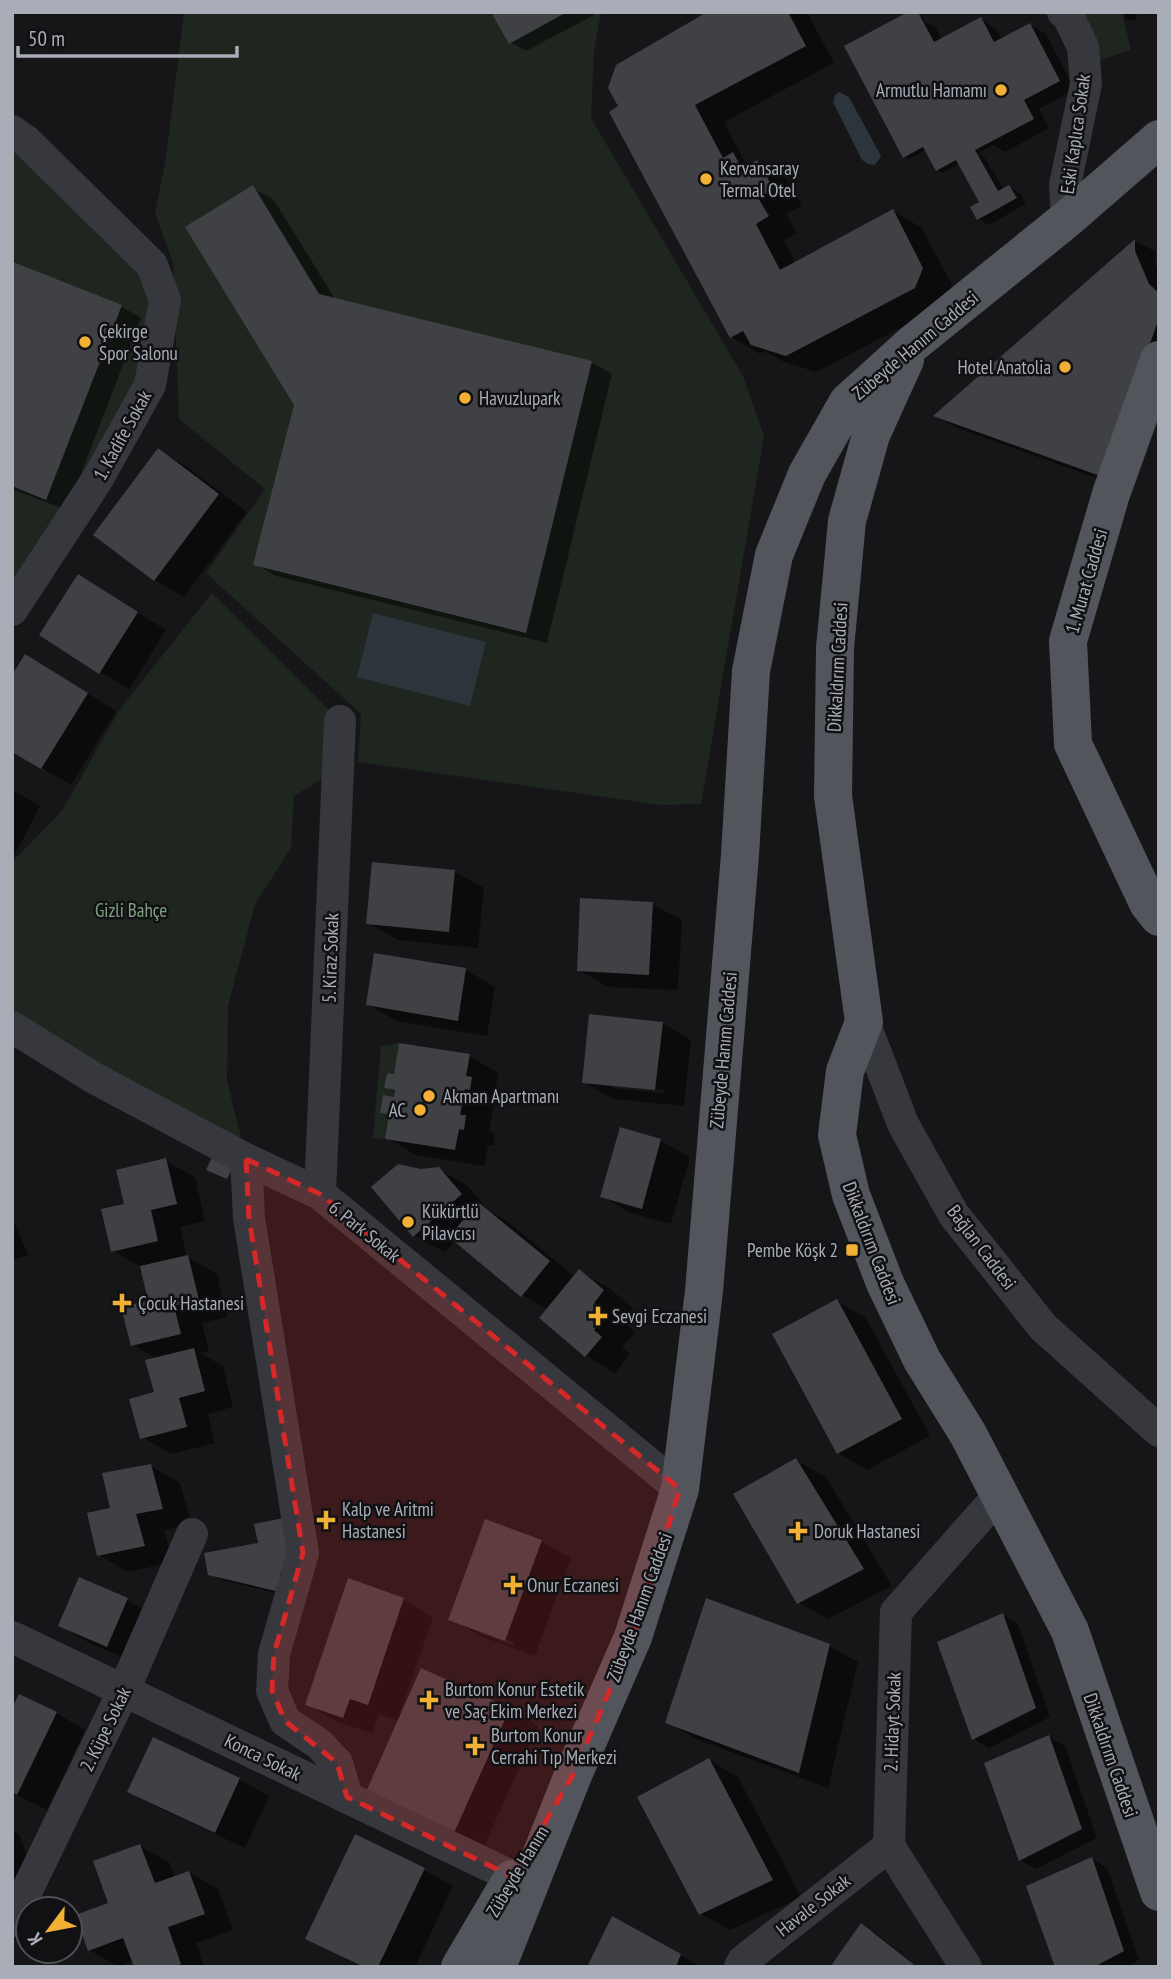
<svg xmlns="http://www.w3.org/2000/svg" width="1171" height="1979" font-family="'PT Sans Narrow',sans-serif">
<rect width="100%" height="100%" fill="#161618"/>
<path fill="#1e261f" d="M184,12H601L594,51L591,118L743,376L764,436L701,804L661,805L358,762L361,714L206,573L265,489L179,419L173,263L155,213L165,164Z
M1063,12H1122L1131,50L1085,65Z
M12,131L152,265L150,385L12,610Z
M212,593L340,721L338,769L294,796L291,848L255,904L228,1006L227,1080L246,1159L12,1027V862L62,811L120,709Z
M399,1043L394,1074L387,1073L384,1088L395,1090L394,1097L383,1095L389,1114L385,1139L373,1138L381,1046Z"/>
<path fill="#2c353c" d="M839,92L849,97L881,156L875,165L868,164L862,160L833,102L835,95Z
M373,613L486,642L470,706L357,677Z"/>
<path fill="#0007" fill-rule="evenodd" d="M493,12H592L594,15L526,51L510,42Z
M712,12H807L834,63L724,122L744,161L752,165L757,162L787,179L802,206L786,214L797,233L784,241L796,264L893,211L922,228L952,285L944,305L816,372L782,361L765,351L760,354L731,337L620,107Z
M912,12L920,13L925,22L936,28L942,40L981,19L996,29L1002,40L1030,25L1046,34L1075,90L1039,109L1049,128L1005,152L993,145L978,153L985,158L1004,190L1009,187L1020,193L1026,204L989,225L979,219L982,202L960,163L942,173L937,170L926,150L909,159L904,157Z
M1124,12H1135L1137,19L1130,21L1125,18Z
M253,188L274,200L335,299L591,362L612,374L547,643L276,576L255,564L296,405Z
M1136,241L1156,252L1155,264L1159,272V388L1124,488L955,427L936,416Z
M14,265L121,306L141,318L67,510L12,489V270Z
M158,450L187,467L247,512L184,597L155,580L95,535Z
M79,576L166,630L129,689L100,672Z
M55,673L116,711L71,785L42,768Z
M12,790L40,806L12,860Z
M455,872L484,888L478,948L398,940L368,923Z
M652,904L682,920L678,990L608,987L579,970Z
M376,955L466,970L495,987L487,1036L397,1021L368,1005Z
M662,1023L691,1040L684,1106L613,1099L584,1082ZM612,1084L664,1090V1093L612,1088Z
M469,1056L499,1073L495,1092L501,1095L499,1106L494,1105L489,1131L495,1134L493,1146L488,1145L484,1166L416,1155L387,1138L390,1116L382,1112L395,1099L396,1093L386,1087L395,1076Z
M661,1141L690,1157L671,1224L631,1213L602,1196Z
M165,1160L195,1177L205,1221L180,1227L187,1257L217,1274L227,1317L202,1323L209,1351L200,1353L223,1366L233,1407L208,1414L215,1443L171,1454L142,1437L156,1393L157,1359L133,1345L150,1302L143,1268L112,1250L126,1205Z
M439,1169L468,1186L489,1211L507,1221L575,1277L580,1272L609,1288L633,1308L622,1321L635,1332L622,1347L630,1354L615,1373L586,1356L541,1318L548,1310L522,1295L456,1241L444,1252L414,1235L421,1171Z
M12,1216L28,1255L12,1260Z
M837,1301L866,1318L930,1436L867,1470L838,1453Z
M796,1460L826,1477L892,1586L828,1619L799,1603Z
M151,1466L180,1483L192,1525L164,1530L173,1562L128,1572L99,1555L113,1509Z
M283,1520L293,1597L221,1580L210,1574L260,1545Z
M486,1521L542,1542L571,1558L535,1656L480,1636L451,1619ZM479,1629L514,1642L513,1646L479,1633Z
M349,1581L404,1600L433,1617L400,1713L509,1709L538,1726L483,1849L397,1810L400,1721L379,1714L372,1733L336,1721L307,1704Z
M127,1600L156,1617L136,1663L90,1643L60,1626Z
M1003,1615L1018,1624L1050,1717L989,1748L974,1739Z
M829,1646L858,1662L828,1788L696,1739L667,1722Z
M12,1712L56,1713L85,1730L47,1810L12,1793Z
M1049,1737L1065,1746L1097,1838L1036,1869L1020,1860Z
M153,1739L240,1780L269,1796L245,1848L159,1808L130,1791Z
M709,1760L738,1777L801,1897L730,1930L701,1914Z
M12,1830L20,1835L35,1883L12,1891Z
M356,1837L424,1870L453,1886L415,1967H361L308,1938Z
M140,1846L169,1862L175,1878L189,1872L218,1889L233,1930L196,1943L204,1967H136L133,1961L119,1967L89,1950Z
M1092,1859L1107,1868L1139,1960L1127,1967H1057Z
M861,1925L877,1934L918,1967H832Z
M680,1955L700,1967H589Z"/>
<path fill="#404145" d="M491,12H567L509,44Z
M707,12H788L806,46L695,105L723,158L733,152L742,169L757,160L774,189L758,198L769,216L756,224L780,270L893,209L923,268L915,288L786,356L751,345L743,331L730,338L609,112L618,106L608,88L616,65Z
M908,12H918L934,42L981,17L994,42L1030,23L1060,81L1024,100L1034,119L975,150L998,191L1009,185L1017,198L977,220L970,207L979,202L956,160L936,171L923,147L903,158L844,46Z
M253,185L319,294L592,361L526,633L253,565L294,405L185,227Z
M1135,239V251L1149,284L1159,293V318L1103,477L933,416Z
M13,262L122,305L46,500L12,486Z
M158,448L219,494L154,581L93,535Z
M78,574L138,612L99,674L39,635Z
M25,654L88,693L41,769L12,752V675Z
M372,862L455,870L449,932L366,924Z
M580,898L653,902L649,975L577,971Z
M374,953L466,968L458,1021L366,1005Z
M589,1014L663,1022L655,1090L582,1083Z
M399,1043L470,1054L466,1076L472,1077L470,1090L465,1089L460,1115H466L464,1130L459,1129L455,1150L385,1139L389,1114L380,1113L383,1095L394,1097L395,1090L384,1088L387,1073L394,1074Z
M620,1127L661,1139L642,1209L600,1197Z
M215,1151L236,1160L227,1179L206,1170Z
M166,1158L177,1204L151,1210L158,1241L111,1252L101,1209L124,1204L116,1170Z
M398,1164L421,1169L439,1167L462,1194L413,1237L371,1187Z
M478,1202L550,1261L521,1297L449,1237Z
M188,1255L199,1300L174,1306L181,1334L131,1346L121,1307L148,1301L140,1266Z
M579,1269L604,1290L594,1303L606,1314L594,1330L602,1337L585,1357L539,1318Z
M837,1299L902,1419L837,1454L772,1334Z
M194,1348L205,1391L179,1398L187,1427L140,1439L129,1399L154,1392L145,1360Z
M796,1458L864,1569L797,1604L733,1494Z
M151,1464L163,1509L136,1514L145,1546L97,1556L87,1513L110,1508L102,1473Z
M284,1518L293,1571L280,1573L284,1593L208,1575L204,1553L258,1543L254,1524Z
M485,1519L542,1540L505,1641L448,1620Z
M79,1577L128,1598L107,1647L58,1626Z
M348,1578L404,1598L368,1705L350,1699L343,1718L305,1705Z
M706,1598L830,1644L799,1773L665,1723Z
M1003,1613L1036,1708L972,1740L937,1642Z
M421,1668L510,1708L454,1833L365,1794Z
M19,1694L57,1712L17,1795L12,1792V1708Z
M1049,1735L1082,1829L1019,1861L984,1763Z
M153,1737L240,1778L215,1833L127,1792Z
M709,1758L773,1880L699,1915L637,1797Z
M355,1834L425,1868L378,1967H364L305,1939Z
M140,1844L155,1883L189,1871L205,1914L168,1927L181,1964L172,1967H134L123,1938L88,1951L75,1915L108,1903L93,1861Z
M1092,1857L1124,1951L1094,1967H1055L1026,1886Z
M612,1916L681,1954L676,1967H587Z
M861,1923L917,1967H830Z"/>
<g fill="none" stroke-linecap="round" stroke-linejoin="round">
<path stroke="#37383d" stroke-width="32" d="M1063,12L1068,16L1083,47L1086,84L1065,185L1067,219
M12,131L26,141L152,265L165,300L150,385L97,480L12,610
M864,1022L903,1124L954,1215L1043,1327L1159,1431
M12,1027L94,1078L246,1159L320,1194L680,1489
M246,1159L249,1218L303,1553L274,1654L272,1691L285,1721L319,1744L337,1763L347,1797
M320,1194L340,721
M12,1637L513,1877
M12,1921L124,1690L192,1534
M740,1967L743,1961L889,1846
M966,1967L889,1846L896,1612L1000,1494"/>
<path stroke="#53555c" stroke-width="38" d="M905,360L871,435L847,521L835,648L833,796L864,1022L845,1071L837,1135L851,1195L885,1283L922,1360L968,1434L1070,1631L1159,1892
M1159,360L1111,494L1068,641L1073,744L1148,903L1159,917
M460,1967L512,1879
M497,1967L573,1775L633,1637L680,1489L704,1291L740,855L751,671L774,555L807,474L848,402L911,345L1067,219L1159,139"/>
</g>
<path fill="#d62828" fill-opacity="0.2" stroke="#d62828" stroke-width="5" stroke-dasharray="14 9" stroke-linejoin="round" d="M246,1159L320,1194L680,1489L633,1637L573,1775L513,1877L347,1797L337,1763L285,1721L272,1691L274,1654L303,1553L249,1218Z"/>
<g fill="#f2b134" stroke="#111113" stroke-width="2.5">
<circle cx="1001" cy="90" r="7"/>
<circle cx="706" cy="179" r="7"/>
<circle cx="85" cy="342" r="7"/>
<circle cx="1065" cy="367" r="7"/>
<circle cx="465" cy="398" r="7"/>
<circle cx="429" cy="1096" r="7"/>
<circle cx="420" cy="1110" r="7"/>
<circle cx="408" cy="1222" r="7"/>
<rect x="845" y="1243" width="14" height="14" rx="3.5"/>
<path d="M118.5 1292.5h7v7h7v7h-7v7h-7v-7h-7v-7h7z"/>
<path d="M594.5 1305.5h7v7h7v7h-7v7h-7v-7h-7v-7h7z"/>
<path d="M322.5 1509.5h7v7h7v7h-7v7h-7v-7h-7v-7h7z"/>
<path d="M794.5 1520.5h7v7h7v7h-7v7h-7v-7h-7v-7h7z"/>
<path d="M509.5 1574.5h7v7h7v7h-7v7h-7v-7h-7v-7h7z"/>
<path d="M425.5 1689.5h7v7h7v7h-7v7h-7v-7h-7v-7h7z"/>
<path d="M471.5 1735.5h7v7h7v7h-7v7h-7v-7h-7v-7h7z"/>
</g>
<g text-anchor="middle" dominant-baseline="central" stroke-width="5" stroke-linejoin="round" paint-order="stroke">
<g font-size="19" fill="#a8adb8" stroke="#111113" text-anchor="start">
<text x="987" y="90" text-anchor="end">Armutlu Hamamı</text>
<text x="720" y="168">Kervansaray<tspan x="720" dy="22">Termal Otel</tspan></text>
<text x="99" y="331">Çekirge<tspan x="99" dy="22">Spor Salonu</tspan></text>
<text x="1051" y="367" text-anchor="end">Hotel Anatolia</text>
<text x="479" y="398">Havuzlupark</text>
<text x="443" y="1096">Akman Apartmanı</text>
<text x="406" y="1110" text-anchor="end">AC</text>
<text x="422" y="1211">Kükürtlü<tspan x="422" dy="22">Pilavcısı</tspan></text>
<text x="838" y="1250" text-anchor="end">Pembe Köşk 2</text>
<text x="138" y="1303">Çocuk Hastanesi</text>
<text x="612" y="1316">Sevgi Eczanesi</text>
<text x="342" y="1509">Kalp ve Aritmi<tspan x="342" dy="22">Hastanesi</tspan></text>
<text x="814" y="1531">Doruk Hastanesi</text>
<text x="527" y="1585">Onur Eczanesi</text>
<text x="445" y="1689">Burtom Konur Estetik<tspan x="445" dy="22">ve Saç Ekim Merkezi</tspan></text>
<text x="491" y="1735">Burtom Konur<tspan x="491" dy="22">Cerrahi Tıp Merkezi</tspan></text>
</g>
<g font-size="19" fill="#a8adb8" stroke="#111113">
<text transform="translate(1075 134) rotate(-82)">Eski Kaplıca Sokak</text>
<text transform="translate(915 345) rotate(-40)">Zübeyde Hanım Caddesi</text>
<text transform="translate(122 435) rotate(-61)">1. Kadife Sokak</text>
<text transform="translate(1086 581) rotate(-74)">1. Murat Caddesi</text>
<text transform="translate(837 667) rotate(-87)">Dikkaldırım Caddesi</text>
<text transform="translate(330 958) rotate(-88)">5. Kiraz Sokak</text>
<text transform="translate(723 1050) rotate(-85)">Zübeyde Hanım Caddesi</text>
<text transform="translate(365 1231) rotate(39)">6. Park Sokak</text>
<text transform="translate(872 1243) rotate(69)">Dikkaldırım Caddesi</text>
<text transform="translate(982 1247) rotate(53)">Bağlan Caddesi</text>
<text transform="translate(639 1607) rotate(-70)">Zübeyde Hanım Caddesi</text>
<text transform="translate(892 1722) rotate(-88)">2. Hidayt Sokak</text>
<text transform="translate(105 1729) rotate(-64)">2. Küpe Sokak</text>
<text transform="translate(1111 1755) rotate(71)">Dikkaldırım Caddesi</text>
<text transform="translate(263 1757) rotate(26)">Konca Sokak</text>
<text transform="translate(517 1871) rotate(-59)">Zübeyde Hanım</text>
<text transform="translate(813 1905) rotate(-38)">Havale Sokak</text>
</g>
<g font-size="19" fill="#7fa381" stroke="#111113">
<text x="131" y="910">Gizli Bahçe</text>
</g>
</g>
<rect width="1171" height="1979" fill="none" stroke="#a8adb8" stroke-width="28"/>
<g transform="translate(49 1930) rotate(238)"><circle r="33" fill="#111113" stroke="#4d4f55" stroke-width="2"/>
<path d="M0-5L12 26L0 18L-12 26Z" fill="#f2b134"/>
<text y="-10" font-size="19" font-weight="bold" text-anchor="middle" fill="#a8adb8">K</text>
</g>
<path d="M18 46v10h219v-10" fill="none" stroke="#a8adb8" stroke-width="3.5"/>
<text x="28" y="46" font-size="21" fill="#a8adb8" stroke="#111113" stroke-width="5" paint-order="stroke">50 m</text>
</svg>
